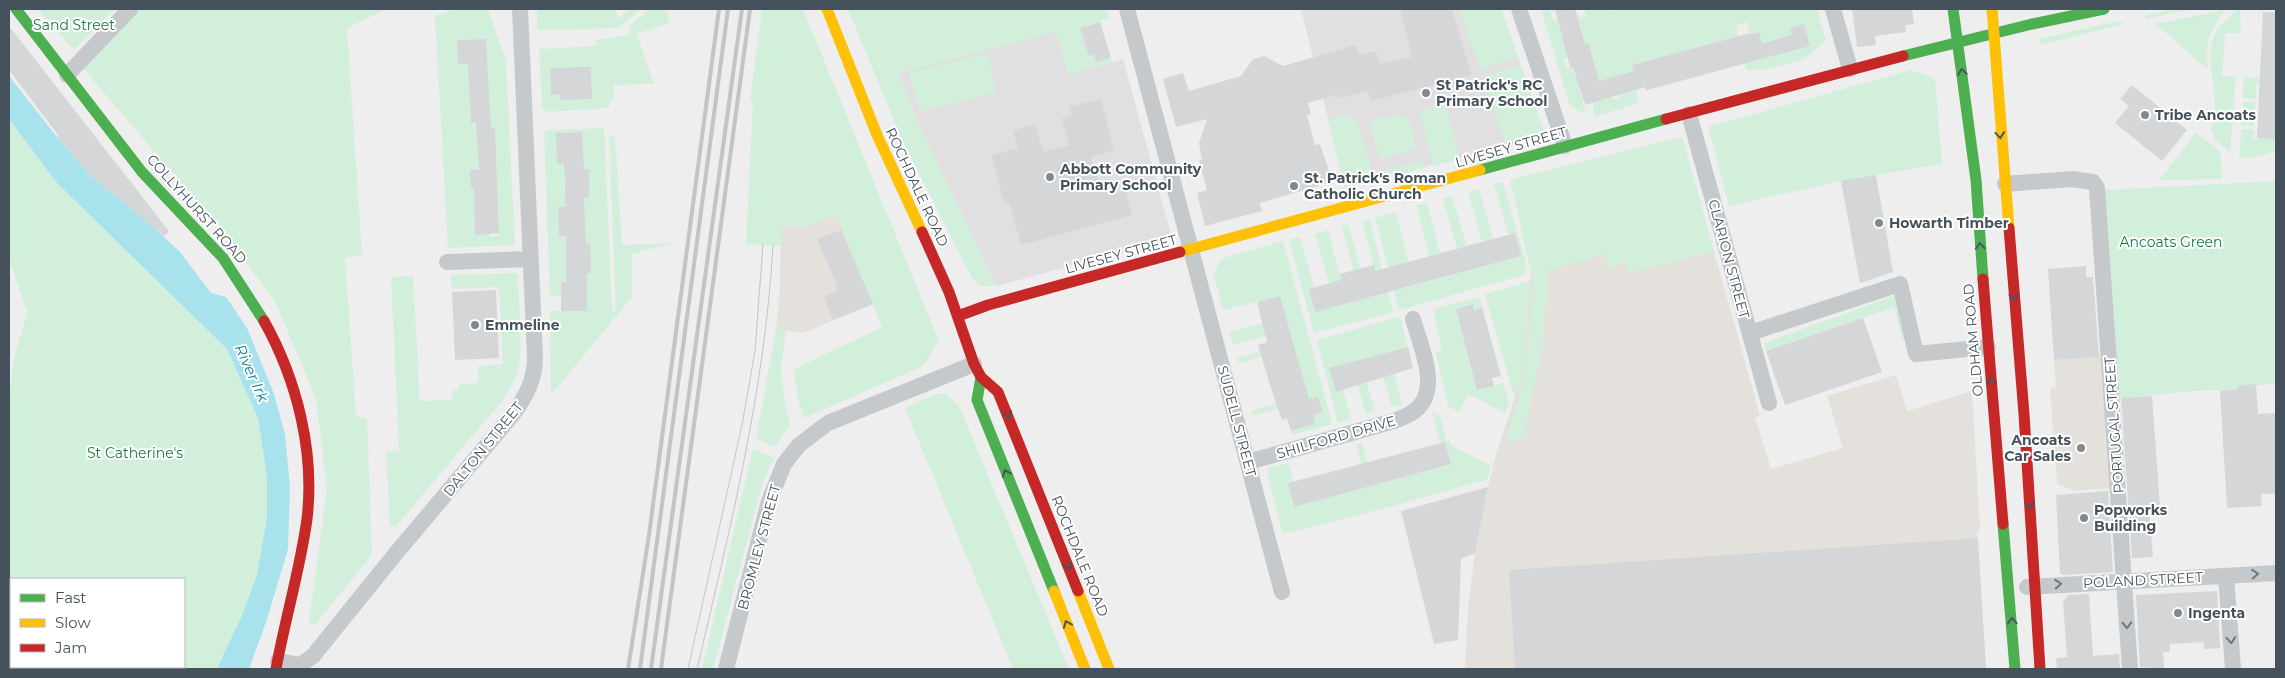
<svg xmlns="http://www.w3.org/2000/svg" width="2285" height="678" font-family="Montserrat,sans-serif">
<rect width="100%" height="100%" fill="#efeeee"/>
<path fill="#e4e1dc" d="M1682,137L1760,416L1755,418L1771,469L1843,448L1827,396L1896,375L1907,411L1972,391L1980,528L1977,534L1986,669H1465L1468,608L1475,553L1488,487L1498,448L1524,371L1531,264L1517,178Z
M836,214L873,304L803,333L776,329L780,288L781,226H806Z
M2101,357L2110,488L2075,491L2057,484L2050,389L2056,388L2054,360Z"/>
<path fill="#e1dfe0" d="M1107,9L1109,18L1057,32L1068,74L1123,59L1172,238L997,286L915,117L898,73Z
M1301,9H1501L1545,135L1345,188Z"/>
<path fill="#d2efdb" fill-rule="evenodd" d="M38,9H114L76,48L70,46Z
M138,9H387L347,28L362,256L345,257L356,415L367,419L372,555L314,626L309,622L327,489L316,399L275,301L227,237L82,67Z
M454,9H488L506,61L515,245L448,248L435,16ZM486,39L490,121L472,122L468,64H458V55L460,50H457V40ZM495,129L499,233L497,236L490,237V234H475V214L480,189L470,170H479L477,130Z
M537,9H616L618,19L629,9H641L619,28L537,30Z
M649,9H667L669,23L637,34L654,84L614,85V97L608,108L547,112L542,107L539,49L596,46V40L629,35L631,25ZM591,67L592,99H588L587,93L578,94V100H574V94H564V100H560V94H551L550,68Z
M762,9H803L939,341L923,366L804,418L798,399L794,369L882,327L836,215L806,226H782V246L746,244L753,102L750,101Z
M848,9H1107L1109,18L1080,28L1089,56L1094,55L1096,62L1111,58L1112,62L1068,75L1056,32L899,73L915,117L997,286H980L972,278L901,138Z
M1459,9H1501L1518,57L1480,69Z
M1541,9H1550L1553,20L1557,19L1562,37L1581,32L1576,13H1578L1580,18L1586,16L1585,10L1613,9L1614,11L1621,9H1817L1826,40L1805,59L1761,71L1756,68L1747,71L1745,63L1759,33L1750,35L1747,22L1736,26L1738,36L1632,65L1638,87L1636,89L1639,103L1594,117L1593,102L1613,97L1614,99L1619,98L1618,95L1632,91L1627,73L1579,87L1586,115L1570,106ZM1804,24L1810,46L1797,49L1790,28ZM1589,44L1596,67L1574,73L1572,67L1567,68L1564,59L1569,57L1567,50Z
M2175,9H2193L2145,19L2147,15Z
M2240,9L2241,33H2225L2222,76L2236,77L2230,152L2215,140L2211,129C2224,100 2201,60 2215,34C2219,25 2229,17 2236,10Z
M2225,10C2209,33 2205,40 2208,70L2156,24Z
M2119,21L2124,24L2040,45L2039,39Z
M987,53L997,92L920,112L909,73Z
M1520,65L1545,135L1506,146L1484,76Z
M1911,70L1935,78L1942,164L1841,181L1729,206L1708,127Z
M2244,77L2260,78V83H2256V99L2243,98Z
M1440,102L1446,104L1460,159L1433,166L1420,113Z
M2243,102H2255L2254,126L2241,125Z
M1350,114L1357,119L1372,172L1376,173L1421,161L1424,162L1425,168L1345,188L1328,120Z
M1398,115L1406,118L1410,124L1416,148L1383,159L1379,157L1370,125L1372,120Z
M9,119L57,183L227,349L258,418L267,476V517L257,575L242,615L217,669H9V403L13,363L27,312L9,258ZM11,579H184V667H11Z
M604,128L612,311H616L609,136H615L622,245L673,243L632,254V297L551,395L550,311H587L586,281L561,282V296H550L544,133L547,130ZM564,169H588L589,198H565ZM584,206L585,235L559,237L558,207ZM566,244H590V272Z
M2241,129H2254L2253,138L2276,139V151L2252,158L2239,157Z
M2196,133L2220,151L2222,179L2159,180Z
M1682,137L1714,251L1629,273L1626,262L1609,269L1604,254L1549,270L1542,349L1523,437L1506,442L1526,371L1533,280L1510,180Z
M2276,181V384L2239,386L2238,389L2193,391L2117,399L2105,190Z
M1503,182L1527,267L1524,275L1399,310L1375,218L1396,212L1409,262L1396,266L1402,289L1521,256L1515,233L1508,234L1494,184Z
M1479,189L1493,239L1482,242L1468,192Z
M1452,196L1467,246L1457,248L1443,199Z
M1427,202L1440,253L1429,256L1416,206Z
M1370,220L1393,312L1314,333L1289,240L1300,237L1314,288L1309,290L1315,312L1381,294L1362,221Z
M1348,225L1362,274L1355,276L1342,226Z
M1328,230L1341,280L1329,284L1315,234Z
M1283,241L1332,424L1292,435L1291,431L1315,424L1313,415L1323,412L1318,397L1309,400L1280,296L1223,310L1214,275L1219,262L1223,258Z
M518,273C518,299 524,345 518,369C512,395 483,423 466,443C443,471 419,499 395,527L390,526L386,452L399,451L391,277L413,276L420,401L452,400L453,390H459V384L478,383V366L503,364L499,287L452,289L451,275Z
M1530,281L1524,371L1515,399L1485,294Z
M1897,295L1909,346L1902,338L1894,307L1766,351L1764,343Z
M1479,297L1482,307L1474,310L1472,304L1456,309L1477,390L1503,383L1509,402L1506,414L1468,394L1459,412L1448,406L1436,353L1442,351L1433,309Z
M1400,317L1408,347L1329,368L1335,388L1342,386L1351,419L1338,423L1317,340Z
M1263,323L1266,336L1233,345L1229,332Z
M776,329L786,331L781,368L785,403L790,426L774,447L756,438Z
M1260,352L1261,357L1239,363L1237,358Z
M1394,373L1402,404L1392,407L1383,376Z
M1366,380L1375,411L1366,414L1357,383Z
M945,393L959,406L1069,669H1013L905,408L937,394Z
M1282,402L1283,407L1252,416L1251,411Z
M1432,411L1440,416L1447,441L1449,440L1451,445L1491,465L1488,479L1378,510L1283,534L1267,473L1269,468L1288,463L1293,481L1288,483L1294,507L1451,464L1445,442L1440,443Z
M1362,443L1367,462L1361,464L1356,444Z
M753,448L774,458L763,481L713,669H702Z"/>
<path fill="#a7e2ed" d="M9,76L57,137L91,176L149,223L180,252L211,293L226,297L247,328L274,394L285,434L290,487L288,549L266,622L249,669H217L242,615L257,575L267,517V476L258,418L227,349L57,183L9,119Z"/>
<path fill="#d5d6d7" d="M1400,9H1452L1471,75L1371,101L1368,91L1339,98L1338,94L1308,103L1311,114L1307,115L1315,145L1320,144L1329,171L1355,175L1260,203L1262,211L1205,226L1197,193L1207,190L1199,160H1202L1199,143L1207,119L1176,127L1163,79L1183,73L1189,91L1241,76L1253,59L1264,56L1283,66L1356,45L1359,55L1376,51L1379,64L1412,57Z
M1555,9H1575L1585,45L1589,44L1599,81L1634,71L1632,65L1750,33V35L1759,32L1762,44L1792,35L1790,28L1804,24L1810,46L1662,86L1646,90L1645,87L1585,105L1575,73L1572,67H1570Z
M1852,9H1912L1914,24L1905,25L1906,32L1875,36L1876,45L1857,47Z
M2263,12L2276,13V139L2257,138Z
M1100,22L1111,58L1096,62L1094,55L1089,56L1080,28Z
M9,26L169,231L164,236L91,176L57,137L58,135L9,70Z
M486,39L491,129L495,128L499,233L475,235L474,189H471L470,170H479L476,122L471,123L468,64H458L457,40Z
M577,67H591L592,99L560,100V94L551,95L550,68Z
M2132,85L2187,130L2162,161L2115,123L2129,106L2120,99Z
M1101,99L1114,150L1091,157L1099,184L1109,181L1112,194L1126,191L1132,215L1021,245L1009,202L1005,203L1002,196L992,155L1018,148L1013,131L1035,124L1043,152L1069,145L1062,118L1072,115L1069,107Z
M582,132L584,169H589V198H584L586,244H590L591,273H587V311H561V282H566V236L559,237L558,207H565V184L564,163H557L556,133Z
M1876,175L1893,272L1860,283L1841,181Z
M841,230L873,304L833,320L824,297L838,291L836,286L837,285L817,239Z
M1515,233L1521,256L1315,312L1309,289L1341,280L1340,274L1374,265L1375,271Z
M2086,266V277H2093L2099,357L2054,360L2048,269Z
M496,290L499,358L455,360L452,292Z
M1280,296L1309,399L1318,397L1323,412L1313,415L1315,424L1291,431L1287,418L1282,420L1276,404L1258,345L1267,342L1257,302Z
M1473,304L1474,310L1482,307L1501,376L1492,378L1494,386L1477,390L1456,309Z
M1863,318L1882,372L1785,405L1766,351Z
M1408,347L1413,368L1336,392L1329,368Z
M2256,384L2258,414L2276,413V494H2261L2262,506L2227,508L2220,391L2238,389V386Z
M2152,396L2160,507L2149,508L2153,557L2132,558L2121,398Z
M1445,442L1451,464L1294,507L1288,483Z
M1488,487L1475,553L1461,559L1458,640L1434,644L1401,511Z
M2108,491L2113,572L2063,575L2060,573L2056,495Z
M1978,538L1986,669H1515L1509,570Z
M2217,591L2220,648L2204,649V642L2170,644V652H2163L2164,669L2140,667L2136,595Z
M2089,594L2093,656L2119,654L2120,669H2057L2056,658L2067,657L2063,602L2068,595Z"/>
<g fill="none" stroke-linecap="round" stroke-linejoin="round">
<path stroke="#c6c9cb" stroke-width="16" d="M1127,9L1282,592
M1519,9L1565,146
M1833,9L1850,69
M67,75L130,9
M1689,114L1769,403
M2005,184L2072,179L2093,182L2097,188L2130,669
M447,262L531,259
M1750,333L1900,284L1916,354L1988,347
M1248,462L1394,421C1402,418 1411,415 1418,408C1440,386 1420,345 1413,319
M2226,576L2233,669
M2027,587L2276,573
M278,661L300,665L313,656L397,552L514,413C526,396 535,379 535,358L520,9
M726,669L769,501L784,464L799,445L828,423L974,364"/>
<path stroke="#4caf50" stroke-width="11" d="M16,9L142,172L223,258L264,321
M1953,9L1976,180L1983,279
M1903,56L2032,24L2104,9
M1480,170L1666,119
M981,377L977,400L1054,591
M2003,524L2015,669"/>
<path stroke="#ffc107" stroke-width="11" d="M827,9L877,135L922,232
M1992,9L2009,228
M1180,252L1480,170
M1054,591L1085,669
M1078,591L1109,669"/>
<path stroke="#c62828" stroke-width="11" d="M1666,119L1903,56
M2009,228L2024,414L2040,669
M922,232L949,292L974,364L981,377L998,392L1078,591
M1983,279L2003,524
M958,316L988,305L1180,252
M264,321C297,380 315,452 307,519C300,570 285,619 276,669"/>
<path stroke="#c2c4c5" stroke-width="1" d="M688,669L742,425L755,351L763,244
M697,669C730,529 765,390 773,245"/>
<path stroke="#c2c4c5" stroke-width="4" d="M628,669L649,535L719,9
M640,669L728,9
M651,669L742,9
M661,669L750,9"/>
</g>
<defs><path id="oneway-chevron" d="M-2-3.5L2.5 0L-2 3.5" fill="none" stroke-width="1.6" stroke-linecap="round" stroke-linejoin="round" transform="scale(1.25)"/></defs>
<g stroke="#46575a">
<use href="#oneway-chevron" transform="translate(1962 72) rotate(-98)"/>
<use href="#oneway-chevron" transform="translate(2000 135) rotate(85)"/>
<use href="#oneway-chevron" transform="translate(1980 246) rotate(-94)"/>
<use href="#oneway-chevron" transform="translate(2014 297) rotate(85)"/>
<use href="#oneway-chevron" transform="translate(1991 381) rotate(-95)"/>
<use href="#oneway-chevron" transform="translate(1008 415) rotate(68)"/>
<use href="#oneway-chevron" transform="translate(1006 473) rotate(-112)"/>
<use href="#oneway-chevron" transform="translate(2030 505) rotate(86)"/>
<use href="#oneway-chevron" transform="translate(1068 566) rotate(68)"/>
<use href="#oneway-chevron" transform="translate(2012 621) rotate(-94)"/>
<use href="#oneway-chevron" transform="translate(1067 624) rotate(-112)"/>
</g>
<g stroke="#6c767d">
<use href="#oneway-chevron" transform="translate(2255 574) rotate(-4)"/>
<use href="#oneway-chevron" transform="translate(2058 584) rotate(-4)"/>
<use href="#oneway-chevron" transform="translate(2127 625) rotate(87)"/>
<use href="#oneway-chevron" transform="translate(2231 640) rotate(86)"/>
</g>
<g fill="#81898e" stroke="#fff" stroke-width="2">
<circle cx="1426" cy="93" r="5"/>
<circle cx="2145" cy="115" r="5"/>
<circle cx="1050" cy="177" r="5"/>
<circle cx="1294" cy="186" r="5"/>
<circle cx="1879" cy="223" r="5"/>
<circle cx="475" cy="325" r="5"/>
<circle cx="2081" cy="448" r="5"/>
<circle cx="2084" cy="518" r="5"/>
<circle cx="2178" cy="613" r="5"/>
</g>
<g text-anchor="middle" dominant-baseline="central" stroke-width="4" stroke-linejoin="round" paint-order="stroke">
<g font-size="14" fill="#167c43" stroke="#fff">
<text x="74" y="25">Sand Street</text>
<text x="2171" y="242">Ancoats Green</text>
<text x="135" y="453">St Catherine's</text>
</g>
<g font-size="14" font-weight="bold" fill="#46525b" stroke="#fff" text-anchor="start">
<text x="1436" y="85">St Patrick's RC<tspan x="1436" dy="16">Primary School</tspan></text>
<text x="2155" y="115">Tribe Ancoats</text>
<text x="1060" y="169">Abbott Community<tspan x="1060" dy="16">Primary School</tspan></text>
<text x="1304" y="178">St. Patrick's Roman<tspan x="1304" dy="16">Catholic Church</tspan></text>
<text x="1889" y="223">Howarth Timber</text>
<text x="485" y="325">Emmeline</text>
<text x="2071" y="440" text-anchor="end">Ancoats<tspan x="2071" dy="16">Car Sales</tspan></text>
<text x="2094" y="510">Popworks<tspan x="2094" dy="16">Building</tspan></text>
<text x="2188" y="613">Ingenta</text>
</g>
<g font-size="14" fill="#46525b" stroke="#fff">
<text transform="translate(1511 147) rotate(-16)">LIVESEY STREET</text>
<text transform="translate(917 187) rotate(65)">ROCHDALE ROAD</text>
<text transform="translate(197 209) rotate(48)">COLLYHURST ROAD</text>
<text transform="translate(1121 254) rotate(-15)">LIVESEY STREET</text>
<text transform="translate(1729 259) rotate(75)">CLARION STREET</text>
<text transform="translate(1973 340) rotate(-95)">OLDHAM ROAD</text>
<text transform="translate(1237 421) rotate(75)">SUDELL STREET</text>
<text transform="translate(2114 425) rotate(-94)">PORTUGAL STREET</text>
<text transform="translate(1336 437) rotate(-16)">SHILFORD DRIVE</text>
<text transform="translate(483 449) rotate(-51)">DALTON STREET</text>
<text transform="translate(759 547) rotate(-75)">BROMLEY STREET</text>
<text transform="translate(1080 556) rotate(68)">ROCHDALE ROAD</text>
<text transform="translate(2143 580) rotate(-3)">POLAND STREET</text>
</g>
<g font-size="15" font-style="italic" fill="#0d7e91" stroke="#fff">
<text transform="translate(252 373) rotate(66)">River Irk</text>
</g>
</g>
<rect width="2285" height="678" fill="none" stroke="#46525b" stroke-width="20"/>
<rect x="10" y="578" width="175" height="90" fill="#ffffff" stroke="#b5babd"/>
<rect x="20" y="594" width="25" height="8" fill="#4caf50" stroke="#b5babd"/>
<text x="55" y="603" font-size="15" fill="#46525b">Fast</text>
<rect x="20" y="619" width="25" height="8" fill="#ffc107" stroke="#b5babd"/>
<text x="55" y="628" font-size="15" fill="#46525b">Slow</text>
<rect x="20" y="644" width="25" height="8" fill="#c62828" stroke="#b5babd"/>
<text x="55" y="653" font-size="15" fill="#46525b">Jam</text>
</svg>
